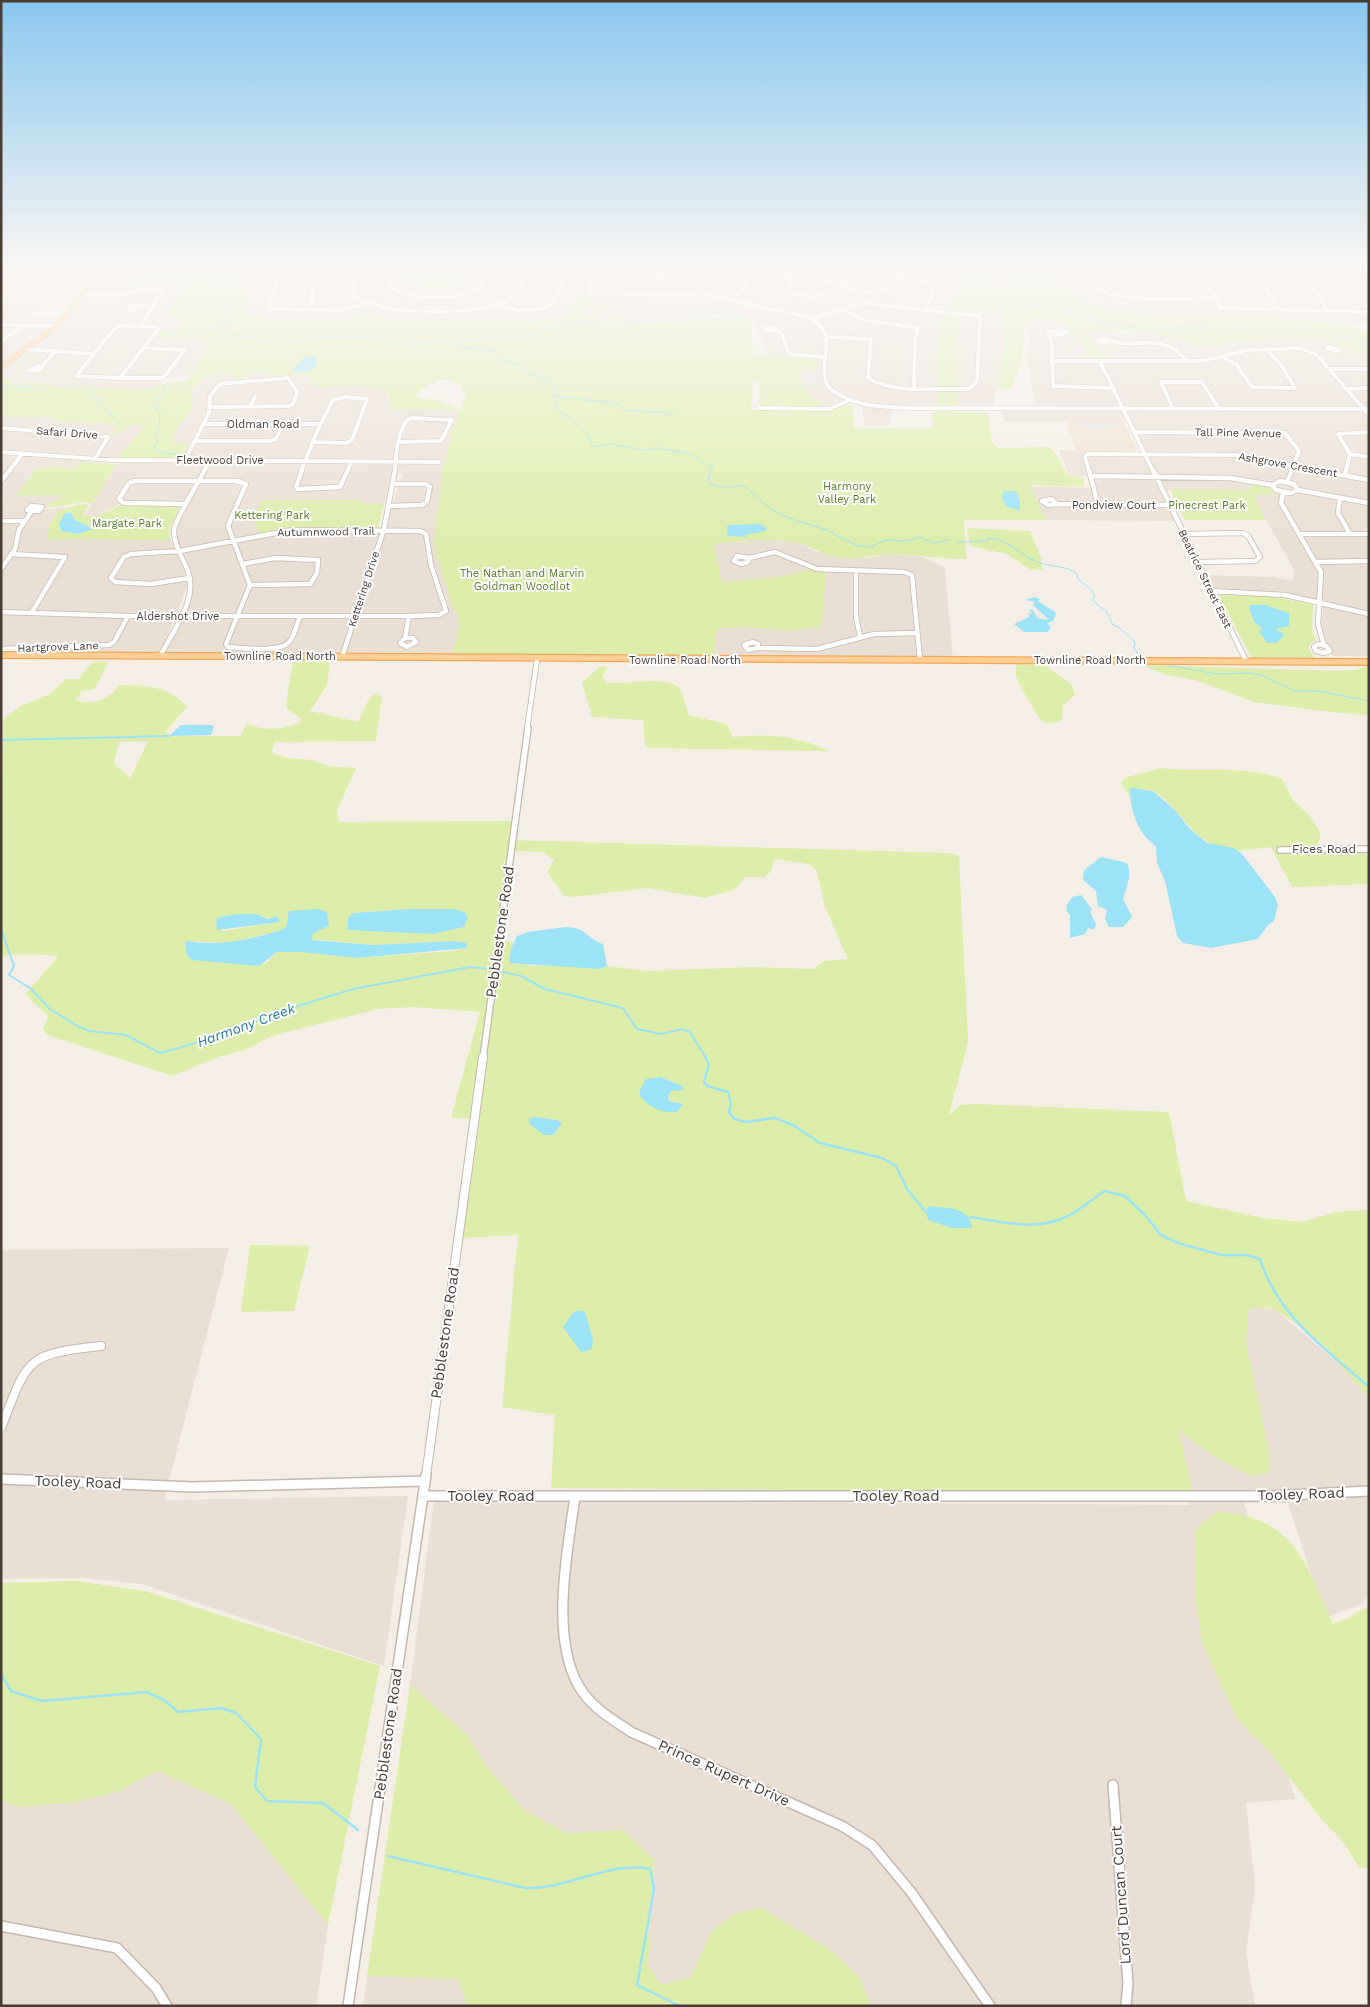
<svg xmlns="http://www.w3.org/2000/svg" width="1370" height="2007" font-family="'Work Sans',sans-serif">
<rect width="100%" height="100%" fill="#f5eee6"/>
<path fill="#eadfd4" fill-rule="evenodd" d="M237,267H895L921,269L951,277L956,295L947,311L994,309L1001,312L1003,321L1002,367L992,409L893,408L889,425L867,426L864,424L862,403L850,400L829,408L805,390L798,378V358L767,356L753,317L612,316L616,295H579L563,318H371L373,309L347,319L268,320L247,313V288L254,274L235,271Z
M1052,267H1369V323L1172,318L1103,310L1077,298L1058,279Z
M138,271L125,293L143,282L165,281L185,285L165,317H176L181,329L203,340L208,348L188,377L163,378L154,389L59,387L31,382L14,384L1,375V371L64,323L107,272Z
M1,317H61L56,323L1,362Z
M1053,319L1123,333H1167L1213,347L1230,342L1318,338L1326,339L1342,348L1369,354V656H1333L1321,628L1324,600L1285,595L1211,591L1204,575L1273,577L1293,581L1294,569L1254,499L1235,490H1164L1177,521L1046,520L1030,486L1091,488V476H1069L1059,450H1080L1085,455L1146,454L1130,421L1004,422L1002,409H1036L1027,360L1030,340L1024,321Z
M264,371L266,377L310,375L323,389L354,385L385,390L387,400L394,409L461,410L454,425L449,447L435,543L452,605L458,617L459,628L452,656L162,655L192,591L173,528L186,503L123,502L97,516L85,515L117,464L137,459L181,458L189,443H173L174,431L192,410L191,394L203,379L221,372L232,376ZM399,473H403L384,528H295L259,533L257,516L362,501V503L384,504Z
M45,415L61,421L118,424L111,435L138,424L142,428L121,457L114,461L81,462L76,468H36L17,496L66,495L46,506L45,510L64,507L48,539L170,540L181,562L188,584L159,657L1,656V416L39,418Z
M756,539L796,542L817,552L867,558L889,554L919,556L945,567L953,660H714L716,628L745,627L814,569L784,576L722,583L714,544Z
M229,1248L164,1500L408,1496L384,1666L142,1584L82,1578L1,1579V1250Z
M1258,1307L1277,1311L1339,1364L1369,1398V1596L1358,1606L1325,1618L1288,1503H1244L1281,1633L1247,1632L1295,1799L1246,1803L1255,1887L1246,1953L1255,2006H871L859,1977L712,1931L691,1977L661,1985L648,1966L654,1860L623,1830L565,1833L525,1811L486,1766L467,1735L410,1685L434,1500L1190,1505L1158,1378L1231,1318Z
M157,1771L231,1804L328,1925L316,2006H1V1801L20,1807L117,1792Z
M367,1976L458,1979L467,2006H363Z"/>
<path fill="#f9e0cf" d="M592,295H616L612,316L578,315Z"/>
<path fill="#f0e0ce" d="M1,267H98L65,310L38,309L27,317H1Z
M1066,421H1123L1138,451L1082,453L1076,450Z"/>
<path fill="#dceeaa" fill-rule="evenodd" d="M111,267H237L236,271L254,274L247,288V313L268,320H325L347,319L373,309L375,310L371,318H563L579,295L592,296L579,315L596,316L603,320L605,318H751L753,355L818,358L816,371L799,370C798,390 814,398 829,408L761,406L759,404L760,382H753L751,410H830L846,403L852,406L855,428H934L931,413L936,411L988,413L992,442L998,448L1049,447L1056,454L1068,476L1084,477V487L1030,485L1046,520H964L966,559C941,559 916,554 890,554C874,555 858,559 841,558C823,556 810,545 794,542C767,537 741,541 714,544L722,583L784,576L814,569L826,571L822,626L791,631L745,627L717,628L714,655L452,654L459,628L458,617L452,605L434,543L442,473L454,425L460,410L393,409L384,390L354,385L323,389L314,385L310,375L266,377L263,371L247,374L246,379L235,380C225,364 196,379 192,393C190,398 192,405 192,410L174,432L173,443H189L181,458H118L142,428L138,424L111,435L117,424L61,421L45,416L39,418L1,416V375L14,384L31,382L59,387L153,389L158,385L191,379L188,377L208,348L203,340L155,338L161,330L181,329L176,317H165L184,285L165,281L143,282L137,290L124,293L137,271L107,272ZM439,380H446L462,386V391L466,398L461,403L463,410L436,400L416,398L419,391Z
M904,267H969L971,269L997,267L989,270L988,277L995,281L994,282L1007,287L1010,282L1005,277L1009,271L1027,267H1052L1058,279L1077,298L1103,310L1172,318L1253,316L1294,319L1340,323L1369,333V354L1342,348L1326,339L1318,338L1247,341L1230,342L1213,347H1198L1177,338L1149,333L1081,329L1098,348L1105,360H1092L1078,339L1052,319L1025,321L1022,362L1010,390L998,389C1002,365 1006,336 1001,312L994,309L975,313L946,311L956,295L951,277Z
M397,271H484L483,273H466L462,285L457,287H414L410,284L411,279H394Z
M942,314L960,316L957,349L958,388L937,387L938,337Z
M937,391H957L958,407L938,406Z
M81,462L117,464L92,504L86,502L46,508V506L65,495L16,496L36,468H76Z
M1252,483L1266,486L1277,494L1254,495L1265,520H1185L1170,489L1235,490L1248,492Z
M262,500H362V503L384,504L378,528H295L259,533L256,526L257,516H254Z
M83,504L89,505L83,515L97,516L119,506L180,507L170,528V540L48,539C47,514 61,508 83,504ZM68,512L72,514L75,520L92,529L74,534L60,529C58,523 62,515 68,512Z
M967,528L1030,531L1041,558L1043,570L1029,569L1007,554L970,546Z
M1218,595L1270,596L1313,605L1312,631L1316,640L1310,644L1309,649L1315,659L1252,658Z
M294,658H331L327,685L310,711L358,722L368,701L374,694L382,696L376,741L275,742L271,753L288,758L312,760L328,766L356,768L337,811L339,822L512,821L510,840L948,853L959,856L968,1042L949,1115L960,1105L975,1104L1169,1112L1186,1201L1263,1218L1302,1222L1336,1212L1369,1210V1398C1345,1371 1309,1328 1278,1312C1268,1306 1257,1307 1248,1310L1246,1342L1270,1457L1268,1473L1251,1476L1207,1452L1178,1429L1193,1493L551,1488L555,1415L502,1407L518,1235L463,1238L480,1118H451L480,1012L414,1007L378,1009L271,1036L245,1050L218,1057L173,1076L50,1036L43,1030L48,1016L25,994L58,957C46,953 15,954 1,956L3,720L20,706L50,694L66,679H79C88,665 92,660 108,662L95,689L82,691L75,700C90,706 113,699 119,685C146,686 169,685 187,707L166,731L170,736H241L246,724C270,731 277,730 300,723L302,719L287,709C285,698 292,672 294,658ZM148,741L130,778L114,763L119,742ZM518,851L543,852L554,860L547,872L563,895L573,897L648,888L705,898L736,889L745,877H765L771,871L774,860L778,859L808,864L817,871L824,905L848,959L824,961L813,969L751,967L647,971L607,966L600,969L563,965L529,966L511,949L514,943L501,939L509,853ZM407,909H452L465,912L354,913ZM256,914L280,922L222,931L219,917ZM286,927L313,933L310,940H322L374,945L453,941L467,943V948L452,951L357,958L302,952H277L265,964L185,941L230,943L280,931ZM661,1077L682,1086L671,1091L668,1097L669,1101H677L649,1107Z
M1017,664L1046,666L1072,685L1075,695L1063,705L1062,718L1058,723L1042,722C1038,717 1017,681 1016,676C1015,672 1016,668 1017,664Z
M1142,665L1335,671L1356,670L1369,665V715L1339,713L1254,702L1198,681L1163,674Z
M601,666L608,667L602,677L606,683C622,685 669,675 679,688C684,695 686,707 688,715L727,724L733,737C766,733 799,736 829,751L648,748L645,744L643,720L592,717L582,682Z
M1161,768C1202,773 1243,764 1282,779L1293,800L1309,815L1321,834L1316,848L1364,850L1369,858V884L1292,887L1271,847L1239,851C1229,844 1216,848 1206,841C1189,831 1169,797 1153,791C1147,788 1136,790 1130,789V797L1121,783L1124,778Z
M250,1245L310,1246L294,1311L241,1312Z
M1216,1512C1295,1516 1304,1561 1333,1624L1352,1617L1353,1614L1369,1607V1869L1359,1867L1341,1839L1321,1819L1270,1752L1237,1719L1202,1643L1196,1599L1195,1530Z
M76,1581L145,1591L380,1666L328,1925L231,1804L157,1771L117,1792L75,1802L20,1807L1,1801V1583Z
M410,1685L467,1735L486,1766L525,1811L566,1833L623,1830L654,1860L648,1966L661,1985L691,1977L712,1931L734,1914L761,1908L829,1949L859,1977L871,2006H467L458,1979L367,1976Z"/>
<path fill="#e5e1df" d="M76,267H82L64,287H16L28,274H70Z
M1077,423H1119L1121,427L1102,428L1115,430L1085,429L1084,426H1079Z"/>
<path fill="#9ce3f8" d="M304,357H315L317,362L316,367L306,372L292,371Z
M1006,491H1016L1020,501V510L1007,507L1002,498L1003,492Z
M70,512L75,520L93,529L77,534L61,531L59,524L64,514Z
M760,524L767,528L765,531L744,535L749,537L728,536L727,526L730,525Z
M1034,597L1040,599L1038,601L1056,613L1053,621L1047,623L1051,627L1048,632H1024L1014,624L1029,617V614L1026,613L1034,614L1027,611L1032,612L1028,609L1033,610L1037,618L1049,620L1033,605L1035,602L1025,600Z
M1250,605H1265L1289,613V626L1275,629L1283,633V637L1276,643H1267L1259,631L1263,629L1254,622L1249,608Z
M181,725H211L214,726L211,735L169,736Z
M1132,788L1153,791L1175,810L1190,829L1207,843L1234,848L1242,854L1275,897L1278,905L1274,921L1268,925L1258,939L1211,948L1183,943L1177,936L1165,881L1157,863L1156,846C1138,835 1130,809 1130,789Z
M1101,857L1127,863C1133,875 1126,887 1123,899L1132,917L1123,927H1109L1105,919L1107,910L1098,906L1096,891L1083,880L1084,870Z
M1081,895L1092,909L1090,912L1096,924L1094,930L1088,928L1085,934L1070,938V915L1066,910L1067,905L1072,897Z
M318,909L327,912L329,926L313,933L311,940L374,945L453,941L467,943V948L357,958L301,952H277L259,966L192,960L187,955L185,941C216,945 235,943 264,935C272,932 279,932 286,927L289,911Z
M407,909H453L465,912L468,918L464,927L433,934L348,930V917L354,913Z
M239,914H256L268,919L277,916L280,922L217,930L216,920L219,917Z
M565,927C589,928 585,938 603,944L607,966L600,969L509,963L511,949L517,936L528,932Z
M661,1077L682,1086L684,1090L671,1091L668,1097L669,1101L683,1104L677,1112C661,1113 650,1108 640,1096V1090L646,1079Z
M535,1117L557,1120L562,1123L553,1135H544L530,1124L529,1119Z
M929,1206C949,1209 969,1206 972,1228H952L928,1220L926,1212Z
M579,1310L585,1312L593,1339L592,1349L581,1352L563,1327L573,1313Z"/>
<g fill="none" stroke-linecap="round" stroke-linejoin="round">
<path stroke="#9ce3f8" stroke-width="1" d="M215,267L218,268L209,273L211,279L205,287V294C216,295 225,296 231,306L225,317L232,334L272,342L344,336L391,340L407,345L443,340L465,348L492,350L500,355L502,360L518,364L526,371L549,381L557,392
M925,267L938,269L952,267
M964,267L962,276L1008,300L1050,307L1108,325L1149,329L1206,326L1213,330L1227,332L1241,330L1282,334L1299,330L1333,333L1335,337L1368,341L1364,345L1369,347
M165,334L198,333L227,322
M453,341L521,337L575,322L743,319
M166,385L163,394L153,406L160,412L159,428L155,432L158,440L154,445L155,449L164,453L186,454
M1,387H37
M87,390L123,426
M555,394V406L588,434L592,447L610,444L644,450L658,448L687,453L713,468L708,478L710,484L727,488L742,485C755,493 762,504 775,511C789,519 803,523 818,527C836,532 848,546 868,547C875,547 882,540 889,540C905,541 903,543 919,537L934,543L949,540
M555,396L619,404L622,408
M623,410L671,413
M672,413H674
M958,542L987,541V538C1010,539 1023,559 1044,564C1057,568 1065,565 1077,574L1078,579L1091,589L1095,596L1092,600L1106,611L1113,625L1120,628L1135,642L1134,648L1140,657
M1162,664L1216,674L1251,673L1263,676L1295,691H1319L1368,701L1369,698"/>
<path stroke="#9ce3f8" stroke-width="2" d="M1,740L169,736
M1,929L14,966L9,975L30,988L50,1009L77,1026L89,1031L126,1035L160,1053L206,1040L295,1007L353,989L470,967L490,969
M499,971L521,976L545,989L623,1008L637,1029L662,1034L682,1029L690,1032L706,1058"/>
<path stroke="#9ce3f8" stroke-width="2.5" d="M705,1057L709,1064L704,1082L707,1086L728,1092L731,1103L729,1113L735,1119L745,1122L775,1118L793,1125L820,1143L882,1158L896,1166L907,1189L926,1212
M970,1217C1001,1222 1036,1231 1066,1217C1080,1211 1091,1199 1105,1191L1125,1196L1145,1215L1161,1235L1178,1243L1221,1255H1247L1260,1259C1277,1315 1326,1350 1369,1387
M1,1674L11,1691L42,1701L147,1692L164,1700L178,1712L221,1708L236,1713L261,1739L255,1787L267,1801L323,1803L358,1830
M388,1856L525,1888C571,1889 606,1861 650,1869L654,1889L637,1985L680,2006"/>
<defs>
<path id="minor-far4" d="M240,267L239,269L246,270L250,267
M284,267L272,293L270,309L342,310L366,303
M359,267L351,293C361,300 371,304 383,307C413,314 496,316 519,292L527,267
M397,267L389,287C412,301 458,300 481,287L487,267
M594,267L588,294L707,295L808,317C843,335 815,359 828,387C850,406 880,407 908,408L1369,409
M663,267V276
M789,267L791,283L787,291L809,297L818,296L856,278L862,268L859,267
M1088,267C1092,273 1095,282 1099,288C1113,304 1193,298 1215,298
M1200,267L1221,308L1369,312
M1251,267L1279,309
M1321,267L1348,285L1369,309
M745,273L810,275L860,292L862,298L860,303L812,319
M356,276H393
M663,276L669,278L658,279Z
M860,292L892,290L895,277L930,283L933,293L925,310
M697,294L707,280V267
M83,295H121L152,288L163,290L141,326
M618,295L622,267
M732,300L746,288L745,267
M496,304L518,310L546,309L560,291L566,267
M140,307L133,310L127,308L135,305L152,307
M1327,309L1306,279L1332,275
M312,310V290L322,267
M842,310L864,320L918,328L915,339L914,388
M1,325L57,326
M121,326L156,327L158,329L120,378L76,376L116,327Z
M774,330L766,331L763,328L772,327L782,334L789,354L825,357
M1050,336L1068,333L1061,330L1048,332L1052,344L1053,386L1114,388
M828,337L871,339L868,377C888,394 939,388 966,389L972,387L977,380L980,316L860,303
M1,341L25,325
M1108,341L1104,343L1097,341C1105,337 1112,342 1120,343C1148,345 1166,335 1186,361
M1328,347L1339,350L1327,349Z
M26,349L94,354
M1222,357L1236,364L1252,387L1295,388L1281,365L1266,349
M1051,361H1203L1248,350L1300,348L1317,355L1369,415
M1100,361L1153,471
M39,366L42,367L39,371L29,370Z
M42,366L55,352
M1328,369H1369
M120,378H163L185,350L144,348
M1347,389L1369,388
M250,406L255,397
M758,408L829,409L850,400
M1173,409L1161,382H1202L1219,409
M204,424H321
M1,428L108,437L95,459
M1135,432L1285,433L1299,451L1291,471
M196,441H269L276,439L283,424
M1,452L111,460L439,462
M1350,454L1369,457
M185,460L209,413L210,396L220,384L288,378L297,392L293,404L289,406L211,407
M9,471L22,454
M204,471L210,460
M301,471L319,427L333,400L345,397L367,399L352,440L346,443L314,442
M347,471L352,461
M395,471C396,454 397,434 407,420L412,418L452,420L441,441L399,442
M1089,471L1085,457L1087,454L1236,455L1320,471
M1346,471L1350,454L1338,434L1369,432"/>
<path id="minor-far3" d="M302,470L296,487L298,489L340,487L348,470
M1089,470L1098,505
M1153,470L1246,661
M1314,470L1369,480
M1345,475L1346,470
M1091,476L1230,478L1272,485
M1,481L10,470
M1280,481L1294,484L1298,490L1291,493L1276,490L1272,485Z
M1287,482L1292,470
M1298,490L1369,503
M1283,493L1281,503L1321,572L1318,624L1324,645
M1340,498L1338,513L1350,534
M1051,499L1057,504L1048,505L1042,501Z
M186,504L123,503L119,499L129,483L135,481H237L246,484L228,526L250,585L226,644L228,647C242,648 280,653 289,642C295,635 297,624 300,616
M1057,504L1171,505
M31,506L42,507L39,511L27,510Z
M389,506L423,505L427,501L430,487L426,484H394
M1,521H25
M1184,534L1243,533L1248,536L1260,557L1255,561L1198,562
M1299,534H1369
M11,554L65,557L32,612
M737,556L749,558L748,562L741,564L734,561Z
M749,558L775,552L817,569L904,572L912,575L920,660
M1316,562L1369,561
M243,564L275,558L318,560L317,573L310,584L250,585
M1,569L15,549L19,530L31,512
M856,572V616L860,637
M1211,591L1285,595L1369,614
M1,612L128,616H409L439,615L446,611L431,565L426,534L420,531L292,530L180,551L131,554L124,557L111,578L115,582L151,584L189,578
M405,638H413L416,642L407,647L400,643Z
M405,638L409,616
M753,642L758,644V648L748,650L744,645Z
M1318,644L1326,646L1330,651L1324,653L1316,651L1314,647Z
M758,648L817,649L874,634L917,633
M1,649L109,645L114,642L128,616
M160,656C173,631 198,600 188,571C183,559 174,545 174,531C174,521 199,481 205,470
M342,657L384,529L395,470
M527,729L537,659"/>
<path id="minor-far2" d="M1280,850L1369,849
M483,1058L528,728"/>
<path id="minor-far1" d="M1,1428C28,1359 25,1354 101,1346
M426,1476L483,1057"/>
<path id="minor" d="M1,1479L193,1487L425,1481
M423,1496H1269L1369,1491
M575,1497C567,1553 548,1646 584,1694C596,1710 615,1721 631,1732L842,1826L872,1845L911,1892L990,2006
M1113,1785L1128,1983L1126,2006
M1,1926L117,1948L156,1988L167,2006
M348,2006L426,1475"/>
<path id="major-far1" d="M1,367L59,324L105,267"/>
<path id="major" d="M1,655L1369,662"/>
</defs>
<use href="#minor-far4" stroke="#c5b7ab" stroke-width="5"/>
<use href="#minor-far3" stroke="#c5b7ab" stroke-width="6"/>
<use href="#minor-far2" stroke="#c5b7ab" stroke-width="8"/>
<use href="#minor-far1" stroke="#c5b7ab" stroke-width="10"/>
<use href="#minor" stroke="#c5b7ab" stroke-width="12"/>
<use href="#major-far1" stroke="#f1a758" stroke-width="5.5"/>
<use href="#major" stroke="#f1a758" stroke-width="8"/>
<use href="#minor-far4" stroke="#fff" stroke-width="4"/>
<use href="#minor-far3" stroke="#fff" stroke-width="4.5"/>
<use href="#minor-far2" stroke="#fff" stroke-width="5.5"/>
<use href="#minor-far1" stroke="#fff" stroke-width="8"/>
<use href="#minor" stroke="#fff" stroke-width="9"/>
<use href="#major-far1" stroke="#ffce95" stroke-width="4.5"/>
<use href="#major" stroke="#ffce95" stroke-width="5.5"/>
</g>
<linearGradient id="sky" x2="0" y2="1"><stop stop-color="#89c7ee"/><stop offset="0.49" stop-color="#faf7f4"/><stop offset="1" stop-color="#faf7f4" stop-opacity="0"/></linearGradient>
<rect width="1370" height="548" fill="url(#sky)"/>
<g text-anchor="middle" dominant-baseline="central" stroke-width="4" stroke-linejoin="round" paint-order="stroke">
<g font-size="11" fill="#493d34" stroke="#fff">
<text x="263" y="424">Oldman Road</text>
<text transform="translate(67 433) rotate(4)">Safari Drive</text>
<text transform="translate(1238 433) rotate(1)">Tall Pine Avenue</text>
<text x="220" y="460">Fleetwood Drive</text>
<text transform="translate(1288 465) rotate(10)">Ashgrove Crescent</text>
<text x="1114" y="505">Pondview Court</text>
<text transform="translate(326 532) rotate(-1)">Autumnwood Trail</text>
<text transform="translate(1205 579) rotate(64)">Beatrice Street East</text>
<text transform="translate(364 589) rotate(-72)">Kettering Drive</text>
<text x="178" y="616">Aldershot Drive</text>
<text transform="translate(58 647) rotate(-2)">Hartgrove Lane</text>
<text x="280" y="656">Townline Road North</text>
<text x="685" y="660">Townline Road North</text>
<text x="1090" y="660">Townline Road North</text>
</g>
<g font-size="11" fill="#578121" stroke="#fff">
<text x="847" y="486">Harmony<tspan x="847" dy="13">Valley Park</tspan></text>
<text x="1207" y="505">Pinecrest Park</text>
<text x="272" y="515">Kettering Park</text>
<text x="127" y="523">Margate Park</text>
<text x="522" y="573">The Nathan and Marvin<tspan x="522" dy="13">Goldman Woodlot</tspan></text>
</g>
<g font-size="12" fill="#493d34" stroke="#fff">
<text x="1324" y="849">Fices Road</text>
</g>
<g font-size="14" font-style="italic" fill="#1e7f9e" stroke="#fff">
<text transform="translate(246 1025) rotate(-20)">Harmony Creek</text>
</g>
<g font-size="15" fill="#493d34" stroke="#fff">
<text transform="translate(500 932) rotate(-82)">Pebblestone Road</text>
<text transform="translate(445 1333) rotate(-82)">Pebblestone Road</text>
<text transform="translate(78 1482) rotate(2)">Tooley Road</text>
<text transform="translate(1301 1494) rotate(-2)">Tooley Road</text>
<text x="491" y="1496">Tooley Road</text>
<text x="896" y="1496">Tooley Road</text>
<text transform="translate(388 1734) rotate(-82)">Pebblestone Road</text>
<text transform="translate(724 1773) rotate(24)">Prince Rupert Drive</text>
<text transform="translate(1121 1895) rotate(-94)">Lord Duncan Court</text>
</g>
</g>
<rect width="1370" height="2007" fill="none" stroke="#493d34" stroke-width="5"/>
</svg>
